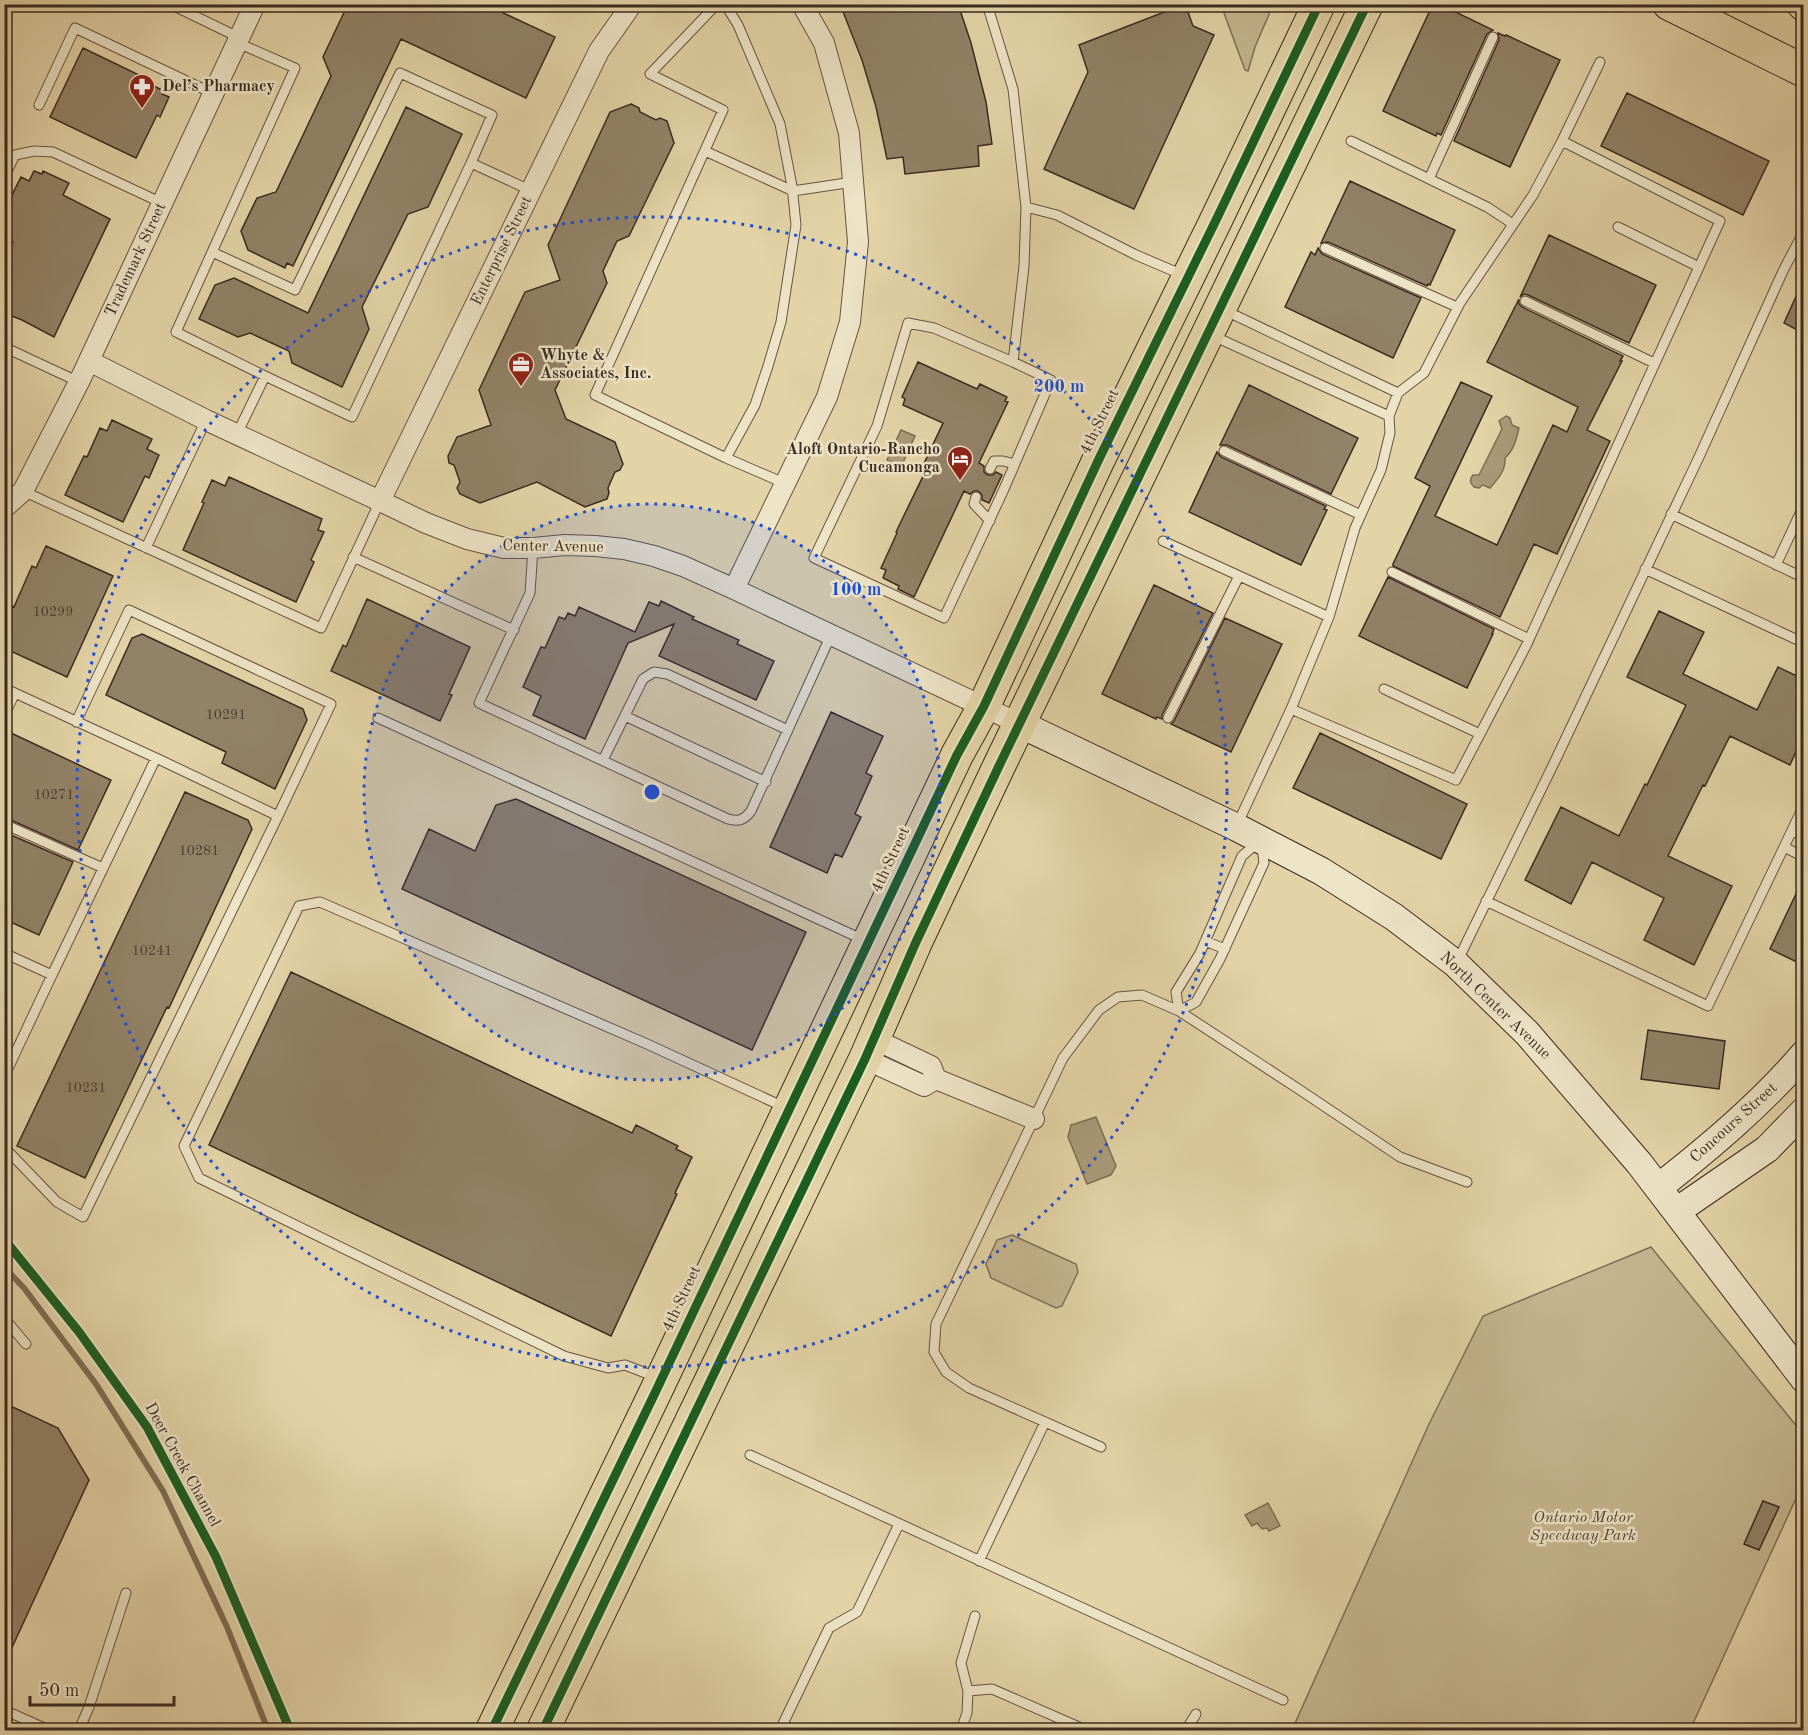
<svg xmlns="http://www.w3.org/2000/svg" width="1808" height="1735" font-family="'Old Standard TT',serif">
<rect width="100%" height="100%" fill="#e3d4a7"/>
<filter id="stains"><feTurbulence type="fractalNoise" baseFrequency=".00333" numOctaves="4"/><feColorMatrix values="0 0 0 0 .2 0 0 0 0 .09 0 0 0 0 .02 0 0 0 .5 -.17"/></filter>
<radialGradient id="worn" r=".72"><stop offset=".6" stop-color="#630" stop-opacity="0"/><stop offset="1" stop-color="#630" stop-opacity=".3"/></radialGradient>
<path fill="#c6b790" stroke="#807058" stroke-width="1.5" d="M1221,5H1273L1255,47L1248,71L1245,70Z
M1012,1235L1076,1264L1078,1272L1062,1306L1056,1308L991,1278L986,1264L997,1240Z
M1651,1247L1803,1434V1483L1690,1730H1292L1429,1424L1483,1316Z"/>
<path fill="#aa9a79" stroke="#7e6d56" stroke-width="1.5" d="M1506,416L1510,418L1512,425L1519,428C1516,440 1514,450 1505,458C1506,470 1498,479 1490,488L1483,485L1479,488L1474,487C1470,483 1469,480 1473,475H1479L1502,429L1499,421Z
M901,430L915,436L901,467L887,460Z
M1096,1117L1116,1166L1111,1175L1087,1184L1068,1137L1071,1125Z
M1268,1503L1280,1526L1269,1531L1267,1528L1262,1529L1257,1523L1252,1526L1245,1515Z"/>
<g fill="none" stroke-linecap="round" stroke-linejoin="round">
<path stroke="#7e6d56" stroke-width="6" d="M4,1267L24,1288L96,1384L163,1491L227,1627L268,1730"/>
</g>
<path fill="#928267" stroke="#3b2a21" stroke-width="1.5" d="M348,4H502L499,11L555,37L526,98L401,39L293,266L287,263L285,268L248,250L241,231L257,198L276,192L331,76L323,57Z
M840,4H958L971,43L986,102L992,144L978,146L979,166L905,174L903,157L887,159L876,107L862,60Z
M1185,4L1193,26L1214,35L1134,209L1044,169L1088,72L1079,45Z
M1433,4H1439L1493,30L1487,34L1441,135L1437,133L1436,136L1383,111Z
M1498,33L1505,36L1506,35L1560,60L1510,167L1454,141L1499,40Z
M83,48L139,75L140,79L164,91L162,94L169,97L160,117L157,115L136,158L50,117Z
M1627,93L1769,161L1743,215L1601,146Z
M631,104L639,108L640,112L656,120L660,118L667,121L674,143L629,236L617,241L603,271L607,283L555,390L566,419L615,442L623,464L620,470L615,472L608,488L609,493L607,499L585,507L537,482L480,503L460,494L457,488L460,482L454,465L449,463L448,456L457,437L491,425L479,390L525,292L560,280L548,245L610,112Z
M406,107L462,134L428,207L408,214L362,307L369,329L342,387L292,363L289,351L250,333L238,337L199,319L215,285L234,278L308,313Z
M34,171L42,174L43,171L69,183L63,195L110,219L54,337L22,320L4,313V258L13,242L4,238V211L21,177L29,181Z
M1350,181L1455,230L1430,285L1428,284L1427,286L1328,242L1321,243Z
M1549,235L1656,285L1629,343L1528,295L1524,294L1520,297Z
M1318,248L1322,254L1421,298L1393,358L1285,307L1311,252L1315,255Z
M1803,281V333L1784,323Z
M1519,299V304L1522,307L1623,356L1620,361H1622L1587,430L1610,441L1557,554L1534,544L1500,617L1393,566V564L1430,486L1415,478L1461,382L1492,396L1435,516L1497,545L1553,425L1567,432L1578,407L1487,362Z
M918,362L977,389L980,384L1007,397L1005,401L1008,402L979,463L984,466V472L988,475H993L996,472L1002,475L989,503L982,500V495L978,491H974L970,494L964,491L914,597L898,589L899,586L883,578L886,570L881,568L897,533L896,532L925,472L921,470L943,423L903,405L905,399L902,397Z
M1249,385L1358,438L1331,494L1227,445H1220Z
M112,420L152,439L147,449L159,455L149,478L145,476L123,522L65,495L84,456L87,457L100,428L107,431Z
M1217,452L1221,457L1326,506L1324,509L1327,510L1301,565L1189,512Z
M229,477L322,519L318,530L324,532L311,560L314,562L296,602L183,550L204,503L202,502L212,480L225,486Z
M46,546L113,576L67,677L4,648V623L12,606L14,607L32,566L36,568Z
M1388,577L1494,629L1492,634H1493L1467,688L1359,636Z
M1154,585L1213,613L1162,715V719L1157,717L1156,719L1102,694Z
M367,599L470,647L449,694L452,695L440,721L331,671L343,645L346,647Z
M661,601L694,617L692,619L739,640L737,644L774,661L756,700L659,656L674,624L628,643L585,739L533,715L541,696L523,687L541,647L545,648L559,617L565,619L568,613L575,616L579,607L635,632L649,602L659,606Z
M1659,611L1704,632L1683,674L1757,710L1778,667L1803,679V736L1790,765L1730,736L1705,786L1703,785L1668,856L1732,886L1694,965L1644,940L1664,898L1592,862L1571,904L1525,880L1561,807L1619,836L1645,784L1647,785L1686,705L1627,677Z
M1225,618L1282,644L1231,752L1171,724L1174,721Z
M142,634L303,709L307,720L275,789L222,763L226,752L106,695L132,638Z
M831,712L883,736L866,773L872,776L855,814L861,817L842,857L835,854L827,873L770,847Z
M11,733L111,780L78,850L4,817V746Z
M1320,733L1467,804L1441,859L1293,788Z
M185,792L248,820L252,829L169,1008L167,1007L85,1178L17,1146Z
M516,799L806,932L752,1050L402,889L429,829L475,851L496,805Z
M4,832L73,862L39,935L4,919Z
M1803,879V965L1770,949Z
M291,972L632,1133L636,1125L678,1146L676,1149L692,1157L675,1193L677,1194L611,1336L209,1145Z
M1648,1030L1725,1041L1719,1089L1641,1079Z
M4,1403L58,1428L89,1480L4,1665Z
M1763,1501L1779,1507L1759,1550L1744,1544Z"/>
<g fill="none" stroke-linecap="round" stroke-linejoin="round">
<defs>
<path id="lane" d="M170,4L240,38
M717,4L650,74L723,110L595,395L726,458L784,483
M725,4L738,25L780,124L792,186L796,225L781,322L768,366L755,405L726,458
M987,4L1013,89L1026,207
M238,43L295,68L176,332L265,376
M39,105L75,28L214,94
M1351,141L1487,207L1513,224
M1562,141L1600,62
M705,151L793,191L853,182
M4,177L15,155L34,151L53,152L162,203
M1429,179L1493,37
M1618,227L1699,267
M1325,248L1457,307
M212,252L295,290L400,73L492,115L471,163
M1525,301L1654,363
M1224,310L1398,393
M1211,335L1389,416
M4,347L79,382
M1013,362L1051,380L1004,489L944,618L814,558L877,426L908,323L934,328L1013,362L1024,266L1026,207L1057,215L1136,255L1183,275
M237,434L265,376L352,417L471,163L532,191
M1224,451L1361,515
M990,469L994,461H1003L1015,464
M23,491L321,628L380,501
M976,497L974,504L990,521
M1671,514L1804,578
M1163,541L1329,617
M146,548L206,420
M533,548L530,593L479,703L728,819C739,822 744,820 751,811L831,635
M353,557L514,630
M1776,565L1804,505
M1645,569L1804,643
M1392,572L1529,639
M4,688L156,758L52,975L4,953
M1384,689L1480,734
M4,716L15,693
M625,716L766,782
M378,718L864,940
M1168,718L1239,576
M156,758L278,816
M603,760L643,679L654,672L667,674L788,730
M1804,805L1784,847L1804,857
M4,824L103,868
M1237,825L1291,709L1329,617L1355,528L1381,470L1390,433L1389,416L1398,393L1424,373L1460,303L1533,195L1562,141L1720,221L1526,646L1456,780L1291,709
M1792,830L1804,836
M1261,840L1264,863L1220,959L1196,1002L1179,1011L1176,992L1200,953L1242,856Z
M1486,901L1708,1006L1784,847
M1205,941L1225,949
M1457,962L1555,761L1699,457L1783,271L1804,231
M4,1077L52,975
M4,1147L57,1202L83,1217L278,816L331,704L129,610L76,722
M4,1318L26,1344
M656,1377L625,1365L608,1368L564,1356L199,1178L184,1146L299,906L320,902L647,1044L784,1107
M1101,1447L969,1388L946,1372L934,1352L936,1324L1063,1058L1099,1010L1118,997L1142,995L1179,1011L1300,1090L1400,1157L1467,1182
M750,1455L1283,1700
M979,1561L1045,1422
M968,1691L992,1689L1086,1730
M4,1710L49,1730
M79,1730L89,1707L126,1593
M780,1730L829,1628L857,1612L899,1524
M961,1730L967,1713L968,1691L961,1663L975,1616
M1186,1730L1196,1714"/>
<path id="street" d="M89,361L206,420L380,501L426,523L467,539L504,548H533L565,545L595,546L624,549L654,556L683,566L734,589L1020,724
M380,501L599,51L632,4
M4,508L23,491L79,382L255,4
M734,589L827,397L850,322L858,242L849,133L824,43L802,4
M874,1039L931,1066L936,1079
M865,1059L924,1086L936,1079L1034,1119"/>
<path id="secondary" d="M1020,724L1236,827L1321,871L1394,917L1456,964L1527,1033L1639,1163L1804,1379
M1659,1187C1710,1147 1761,1104 1804,1054
M1677,1211L1767,1149L1804,1111"/>
<path id="primary" d="M1669,4L1804,71
M1803,4L1804,5
M492,1730L654,1395L957,755L984,706L1098,461L1218,216L1319,4
M543,1730L865,1059L916,942L999,766L1367,4"/>
</defs>
<use href="#lane" stroke="#655442" stroke-width="11"/>
<use href="#street" stroke="#655442" stroke-width="22"/>
<use href="#secondary" stroke="#3b2a21" stroke-width="29"/>
<use href="#primary" stroke="#3b2a21" stroke-width="34"/>
<use href="#lane" stroke="#ede3c6" stroke-width="9"/>
<use href="#street" stroke="#ede3c6" stroke-width="20"/>
<use href="#secondary" stroke="#ede3c6" stroke-width="27"/>
<use href="#primary" stroke="#e3d4a7" stroke-width="32"/>
<defs>
<path id="cycleway" d="M4,1239L79,1332L147,1427L216,1557L290,1730
M492,1730L654,1395L957,755L984,706L1098,461L1218,216L1319,4
M543,1730L865,1059L916,942L999,766L1367,4"/>
</defs>
<use href="#cycleway" stroke="#ede3c6" stroke-width="13"/>
<use href="#cycleway" stroke="#1b5e20" stroke-width="9"/>
</g>
<circle cx="652" cy="792" r="288" fill="#1d4ed8" fill-opacity=".12"/>
<g fill="none" stroke="#1d4ed8" stroke-width="3" stroke-dasharray="3 6">
<circle cx="652" cy="792" r="288"/>
<circle cx="652" cy="792" r="575"/>
</g>
<defs>
<symbol id="pharmacy-pin" viewBox="-11 -11 22 30"><path d="M0 17L-7.5 6A9.5 9.5 0 1 1 7.5 6Z" fill="#8f2418" stroke="#ede3c6"/><path d="M-2-6h4v4h4v4h-4v4h-4v-4h-4v-4h4Z" fill="#fff"/></symbol>
<symbol id="office-pin" viewBox="-11 -11 22 30"><path d="M0 17L-7.5 6A9.5 9.5 0 1 1 7.5 6Z" fill="#8f2418" stroke="#ede3c6"/><path d="M-6-3h4V-5.5h4V-3h4V5H-6ZM-1-4.5V-3h2v-1.5ZM-6 0V1H6V0Z" fill="#fff"/></symbol>
<symbol id="hotel-pin" viewBox="-11 -11 22 30"><path d="M0 17L-7.5 6A9.5 9.5 0 1 1 7.5 6Z" fill="#8f2418" stroke="#ede3c6"/><path d="M-6-4.5h1.5V1H6V5H4.5V3h-9V5H-6ZM-4 0a1.8 1.8 0 1 1 3.6 0ZM.5 0V-2.5h3Q6-2.5 6 0Z" fill="#fff"/></symbol>
</defs>
<g fill-rule="evenodd">
<use href="#pharmacy-pin" x="127" y="72" width="30" height="40"/>
<use href="#office-pin" x="506" y="350" width="30" height="40"/>
<use href="#hotel-pin" x="945" y="444" width="30" height="40"/>
</g>
<g text-anchor="middle" dominant-baseline="central" stroke-width="5" stroke-linejoin="round" paint-order="stroke">
<g font-size="14" fill="#514032">
<text x="53" y="612">10299</text>
<text x="226" y="715">10291</text>
<text x="54" y="795">10271</text>
<text x="199" y="851">10281</text>
<text x="152" y="951">10241</text>
<text x="86" y="1088">10231</text>
</g>
<g font-size="16" font-weight="bold" fill="#3b2a21" stroke="#ede3c6" text-anchor="start">
<text x="162" y="87">Del’s Pharmacy</text>
<text x="540" y="356">Whyte &amp;<tspan x="540" dy="18">Associates, Inc.</tspan></text>
<text x="940" y="450" text-anchor="end">Aloft Ontario-Rancho<tspan x="940" dy="18">Cucamonga</tspan></text>
</g>
<g font-size="16" fill="#3b2a21" stroke="#ede3c6">
<text transform="translate(502 251) rotate(-64)">Enterprise Street</text>
<text transform="translate(136 260) rotate(-65)">Trademark Street</text>
<text transform="translate(1100 422) rotate(-64)">4th Street</text>
<text transform="translate(553 547) rotate(1)">Center Avenue</text>
<text transform="translate(891 860) rotate(-65)">4th Street</text>
<text transform="translate(1495 1006) rotate(44)">North Center Avenue</text>
<text transform="translate(1734 1123) rotate(-42)">Concours Street</text>
<text transform="translate(682 1299) rotate(-65)">4th Street</text>
<text transform="translate(182 1465) rotate(61)">Deer Creek Channel</text>
</g>
<g font-size="16" font-style="italic" fill="#574637" stroke="#ede3c6">
<text x="1583" y="1518">Ontario Motor<tspan x="1583" dy="18">Speedway Park</tspan></text>
</g>
</g>
<circle cx="652" cy="792" r="9" fill="#1d4ed8" stroke="#ede3c6" stroke-width="3"/>
<g font-size="18" text-anchor="middle" font-weight="bold" fill="#1d4ed8" stroke="#ede3c6" stroke-width="5" stroke-linejoin="round" paint-order="stroke">
<text x="1059" y="392">200 m</text>
<text x="856" y="595">100 m</text>
</g>
<rect width="1808" height="1735" fill="none" stroke="#e3d4a7" stroke-width="24"/>
<rect x="6" y="6" width="1796" height="1723" fill="none" stroke="#3b2a21" stroke-width="3"/>
<rect x="12" y="12" width="1784" height="1711" fill="none" stroke="#3b2a21" stroke-width="1.5"/>
<path d="M30 1696v9h144v-9" fill="none" stroke="#3b2a21" stroke-width="3"/>
<text x="39" y="1696" font-size="18" fill="#3b2a21" stroke="#ede3c6" stroke-width="4.5" paint-order="stroke">50 m</text>
<rect width="100%" height="100%" filter="url(#stains)"/>
<rect width="100%" height="100%" fill="url(#worn)"/>
</svg>
